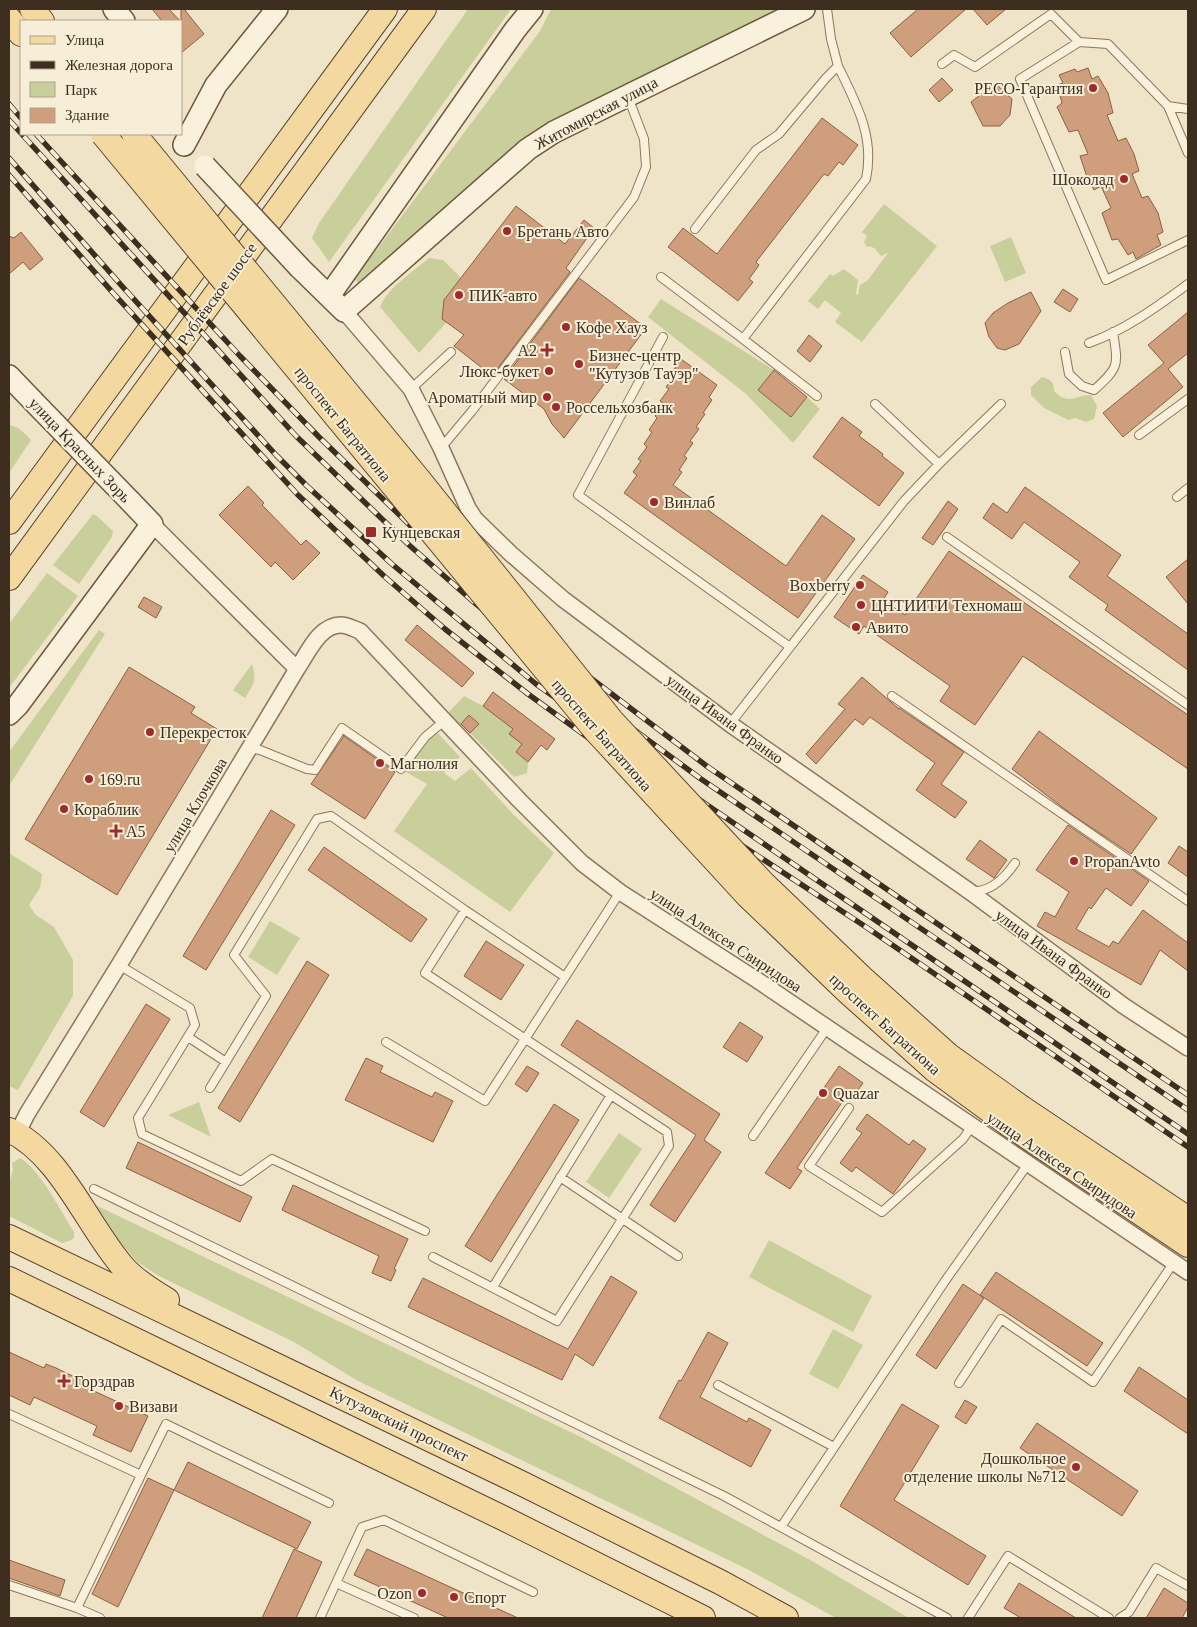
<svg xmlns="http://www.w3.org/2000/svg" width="1197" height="1627" font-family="'Times New Roman',serif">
<rect width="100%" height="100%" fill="#f0e4c8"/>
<path fill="#c9cf9b" d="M468,9H511L329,262L312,238L319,223Z
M551,9H786L549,126L360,284L353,278L378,248L540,31Z
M884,204L937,246L862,342L835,322L841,313L825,300L818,309L808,301L830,274L833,276L844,269L858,280L856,294L858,295L860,285L868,280L888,253L881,256C876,250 875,246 867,247L864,242L867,236L862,232Z
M1011,237L1026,273L1005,282L990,246Z
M429,258L443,260L461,278L444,300L442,318L447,322L419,353L380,307C387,288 414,271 429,258Z
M661,299L774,370L758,390L791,417L807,397L820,409L793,443L746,394L648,317Z
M1042,377C1051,380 1054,381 1054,391C1069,406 1075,395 1091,395L1097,406L1094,419L1086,422L1075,418L1068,420L1044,408L1031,395V387Z
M9,425C19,426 25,434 31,440L9,473Z
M93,514L97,516L113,531L112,537L79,584L53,565Z
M47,573L78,596L9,688V624Z
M99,630L105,634L9,786V752Z
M252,664C257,679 254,685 245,698L233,690Z
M464,696L483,706L513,729L522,744L516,752L528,762L527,773L514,777L470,733L479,724L470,715L460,725L448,713Z
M434,729L460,757L444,773L455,781L471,768L514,815L554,853L510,912L394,831L427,784L401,769Z
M9,853L42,874L40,888L29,905L36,915L54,927L73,960V996L18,1090L9,1086Z
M270,921L300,938L277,975L248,957Z
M199,1102L211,1137L168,1115Z
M619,1133L642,1149L609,1198L586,1182Z
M20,1158C40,1169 61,1212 74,1232V1238L69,1241L62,1243L9,1216V1184L13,1170L12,1163Z
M89,1202L581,1437L812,1561L909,1618H836L747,1569L358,1381L294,1342L157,1275L136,1261L104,1223Z
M769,1240L872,1296L853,1332L749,1277Z
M833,1329L863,1345L838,1389L809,1374Z"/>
<path fill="#cf9f7d" stroke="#8d5f41" d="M152,9H169L180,21H162Z
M181,9H184L204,34L181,53Z
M918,9H966L911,57L890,33Z
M973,9H1006L987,25Z
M1088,68L1092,79L1098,76L1108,93L1113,113L1107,115L1118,141L1126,138L1134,154L1139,171L1132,174L1142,198L1148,196L1158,213L1163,232L1157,235L1161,245L1136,259L1133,252L1128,255L1118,239L1112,240L1102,213L1111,208L1101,186L1094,190L1086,174L1080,156L1088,154L1078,130L1069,132L1057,107L1062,103L1057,85L1063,83L1059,75L1075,69L1077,72Z
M942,78L953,90L939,102L929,90Z
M995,83L1012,99L1010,115L1000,126H983L971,102Z
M822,118L858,145L843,165L839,162L828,176L824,174L756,262L759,265L749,279L753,282L738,301L668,247L683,228L717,254Z
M516,206L565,244L584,220L594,228L566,268L570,272L495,372L489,368L486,371L454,346L464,335L442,319L444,300Z
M21,232L43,259L30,270L23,262L9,274V236L14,238Z
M579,278L646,328L564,438L552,424L544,409L504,379Z
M1063,289L1078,299L1070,312L1054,302Z
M1031,292L1041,311L1019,344L1005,350L997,348L989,337L985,323L993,313L1008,303Z
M1188,312V353L1168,369L1183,387L1123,437L1103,413L1164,363L1148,345Z
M809,335L822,346L810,362L797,351Z
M681,359L717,385L709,397L712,400L703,413L705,414L696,427L699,429L690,441L693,443L684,456L687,458L679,470L682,472L673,485L786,566L822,515L855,539L798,618L624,493L637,475L633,472L641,461L638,459L647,447L644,444L652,432L649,430L657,418L655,416L664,404L660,401L669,389L666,387L676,373L673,371Z
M774,370L807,397L791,417L758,390Z
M842,417L862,432L859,436L883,454L882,456L904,473L879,506L813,457Z
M248,486L264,503L262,505L301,545L306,540L320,553L293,580L275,562L271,567L219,515Z
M1025,487L1121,555L1107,576L1188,634V670L1105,610L1108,605L1069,577L1080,562L1024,522L1012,539L983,518L993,503L1007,513Z
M948,501L958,509L933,545L922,538Z
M949,551L1188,715V769L1023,656L975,725L940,701L950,686L864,626L859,634L834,617L863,575L888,592L883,600L905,615Z
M1188,559V604L1166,577Z
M144,597L162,607L156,618L138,607Z
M417,625L474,673L462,687L405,640Z
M129,667L195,707L191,713L217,729L117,895L25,839Z
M862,677L899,709V708L964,752L941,784L967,802L955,818L916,790L935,763L870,717L863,725L855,719L816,764L806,754L845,709L838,704Z
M493,692L555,739L547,750L541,745L528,762L516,752L522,744L509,734L513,729L483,706Z
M469,715L479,724L470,733L461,724Z
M1039,731L1157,818L1131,854L1074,816L1012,769Z
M344,736L395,772L365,819L311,784Z
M271,810L295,825L206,970L183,956Z
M1068,825L1149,881L1131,906L1106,888L1091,909L1089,907L1076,929L1109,947L1113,941L1118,944L1143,910L1188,943V971L1160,950L1141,985L1037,926L1045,912L1055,917L1069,892L1036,870Z
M980,840L1007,860L994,878L966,859Z
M1179,846L1188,852V877L1168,863Z
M324,847L427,919L411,942L308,870Z
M486,941L524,965L501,1000L464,976Z
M307,961L329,975L240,1122L218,1108Z
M146,1004L170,1019L104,1127L80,1112Z
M577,1020L720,1114L704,1140L721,1152L675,1222L650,1205L696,1135L561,1045Z
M740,1022L763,1037L747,1062L723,1047Z
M366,1058L383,1066L380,1072L432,1097L435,1092L453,1101L433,1142L345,1100Z
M527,1066L539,1073L527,1092L515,1084Z
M839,1066L863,1083L850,1101L845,1098L797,1168L802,1171L790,1189L765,1173Z
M554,1104L579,1120L491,1262L465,1246Z
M867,1114L909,1145L913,1140L926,1149L893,1194L856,1167L852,1172L840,1163L862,1133L856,1129Z
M138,1142L252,1197L240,1222L126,1168Z
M293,1185L408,1239L394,1269L396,1270L391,1281L372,1273L379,1256L282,1210Z
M996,1272L1103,1343L1087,1366L980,1295Z
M611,1276L637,1292L593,1366L575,1354L562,1380L408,1307L423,1278L568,1349Z
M963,1284L984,1298L936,1369L916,1355Z
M708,1332L728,1343L700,1397L747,1422L749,1418L771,1430L751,1467L659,1418L679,1380L681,1381Z
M9,1352L44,1368L46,1364L56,1368L83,1381L81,1385L148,1416L131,1452L93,1435L97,1426L34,1397L30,1405L9,1395Z
M1139,1367L1188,1400V1434L1124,1391Z
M965,1400L977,1407L966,1424L955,1417Z
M902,1404L939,1426L894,1500L986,1556L968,1585L840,1506Z
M1037,1423L1138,1491L1122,1516L1020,1448Z
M188,1462L311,1522L297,1549L174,1490Z
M148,1478L174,1490L118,1607L92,1594Z
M294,1549L322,1562L296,1618H262Z
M367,1549L518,1618H448L354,1575Z
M9,1560L65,1580L60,1596L9,1578Z
M1019,1583L1076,1618H1021L1004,1608Z
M1164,1588L1188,1603V1607L1182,1618H1146Z"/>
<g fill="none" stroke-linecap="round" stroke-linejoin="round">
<defs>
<path id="lane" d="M942,64L954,55L975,67L1051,14L1079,42
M1168,106L1188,153
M1188,109L1168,106L1108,44L1079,42L1020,79L1106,280L1188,240
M695,229L756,150L779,134L826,78L838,66L831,39L827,9
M661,277L743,339L866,179C875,136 856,103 838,66
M663,337L578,495L790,647
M743,339L817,396
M1089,343C1125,330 1157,307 1188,284
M1065,352L1069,374L1082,386L1094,390C1120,367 1118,365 1113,332
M411,389L451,352
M875,404L939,464L1001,404
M1139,435L1188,399
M441,448L472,411L634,197L646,167L644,139L628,97
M1177,497L1188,488
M947,537L1188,705
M892,696L1188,901
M730,724L904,501L939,464
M249,748L260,750L307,769L315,770L342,728L401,769L425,737L444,721
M973,891C991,892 1006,876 1015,863
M465,910L565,977
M119,965L190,1008L195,1025L138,1118L142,1134L241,1181L272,1159L425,1231
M188,1037L226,1062
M386,1042L485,1101L620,892
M210,1088L266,996L234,955L317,819L331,816L465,910L425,973L667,1132L669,1146L557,1321L433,1257
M849,1108L809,1166L882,1212L963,1139L972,1126
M753,1136L827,1028
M560,1177L678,1256
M94,1189L724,1496L947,1618
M493,1287L611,1095
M959,1383L1001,1319L1093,1382L1174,1262
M718,1385L834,1447
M9,1414L141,1475L77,1608
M141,1475L166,1424L329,1503
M781,1527L945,1281L1028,1164
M336,1583L362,1527L384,1520L533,1592
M9,1585L77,1608L100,1618
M320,1618L336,1583L414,1618
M968,1618L1008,1556L1109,1618
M1120,1618L1129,1612L1156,1568L1188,1586"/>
<path id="street" d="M344,311L411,389L441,448L468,508L475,519L511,554L563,599L730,724L969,891L1124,1006L1188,1048
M297,669C308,653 319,625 341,625C347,625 354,629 360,631L519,800L582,863L620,892L757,980L1188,1272
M17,1134L27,1114L119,965L297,669L152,524"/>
<path id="secondary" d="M114,9L124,21
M184,145L216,85L277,9
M300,268L344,311L528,149L554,132L804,9
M329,296L515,30L532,9
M9,376L33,401
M9,714L18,705L152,524L130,501"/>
<path id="primary" d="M32,9L42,21
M9,19L21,34
M9,522L385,9
M9,578L424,9
M1022,1108L1188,1219
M1010,1125L1188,1245
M9,1130C61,1154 87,1226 124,1268C135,1280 152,1291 167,1300
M9,1237L523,1484L720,1582L786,1618
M9,1279L503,1518L703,1618"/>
</defs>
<use href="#lane" stroke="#8d765c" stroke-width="10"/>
<use href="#street" stroke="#8d765c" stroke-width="18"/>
<use href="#secondary" stroke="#6f573f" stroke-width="24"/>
<use href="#primary" stroke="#5b4430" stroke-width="26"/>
<use href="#lane" stroke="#faf1dc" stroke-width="8"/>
<use href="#street" stroke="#faf1dc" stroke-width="15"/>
<use href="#secondary" stroke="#faf1dc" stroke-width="21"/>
<use href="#primary" stroke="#f3d9a0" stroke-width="24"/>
<defs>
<path id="rail" d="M9,104L21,118
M9,120L296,436L409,545L476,604L580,690L701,779L1188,1110
M36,134L240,356L319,437L417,532L485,593L588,676L708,767L1188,1095
M9,158L121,285L276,455L307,486L393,565L536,684L691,794L1188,1134
M9,175L114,294L298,495L384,576L445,629L528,694L685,808L866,927L1188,1147"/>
</defs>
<use href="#rail" stroke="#3d2e20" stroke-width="5.5"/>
<use href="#rail" stroke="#f7eed8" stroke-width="4" stroke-dasharray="11" stroke-linecap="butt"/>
<defs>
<path id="secondary-bridge" d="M205,166L300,268
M33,401L130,501"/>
<path id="primary-bridge" d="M103,134L596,731L747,895L848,992L935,1070L1010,1125
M134,134L420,481L612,721L764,884L862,978L948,1055L1022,1108"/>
</defs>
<use href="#secondary-bridge" stroke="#6f573f" stroke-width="24" stroke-linecap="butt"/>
<use href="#primary-bridge" stroke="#5b4430" stroke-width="26" stroke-linecap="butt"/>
<use href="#secondary-bridge" stroke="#faf1dc" stroke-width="21"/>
<use href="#primary-bridge" stroke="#f3d9a0" stroke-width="24"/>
</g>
<g fill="#9e2a2b" stroke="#f7eed8" stroke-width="2">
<circle cx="1093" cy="88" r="5"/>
<circle cx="1124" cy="179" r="5"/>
<circle cx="507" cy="231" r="5"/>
<circle cx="459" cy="295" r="5"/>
<circle cx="566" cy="327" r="5"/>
<path d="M544.5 342.5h5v5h5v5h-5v5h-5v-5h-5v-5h5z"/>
<circle cx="579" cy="364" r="5"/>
<circle cx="549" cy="371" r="5"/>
<circle cx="547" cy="397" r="5"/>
<circle cx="556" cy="407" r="5"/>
<circle cx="654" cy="502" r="5"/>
<rect x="365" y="526" width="12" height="12" rx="2.5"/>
<circle cx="860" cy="585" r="5"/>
<circle cx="861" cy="605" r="5"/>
<circle cx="856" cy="627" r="5"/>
<circle cx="150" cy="732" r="5"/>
<circle cx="380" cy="763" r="5"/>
<circle cx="89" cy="779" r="5"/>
<circle cx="64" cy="809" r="5"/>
<path d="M113.5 823.5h5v5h5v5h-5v5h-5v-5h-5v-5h5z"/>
<circle cx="1074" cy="861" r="5"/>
<circle cx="823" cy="1093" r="5"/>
<path d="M61.5 1373.5h5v5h5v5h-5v5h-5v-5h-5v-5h5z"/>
<circle cx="119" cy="1406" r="5"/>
<circle cx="1076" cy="1467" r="5"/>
<circle cx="422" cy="1593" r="5"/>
<circle cx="454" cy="1597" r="5"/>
</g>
<g text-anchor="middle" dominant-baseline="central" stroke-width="4" stroke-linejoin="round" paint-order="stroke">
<g font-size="16" fill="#3d2e20" stroke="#f7eed8" text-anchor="start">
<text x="1083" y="88" text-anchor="end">РЕСО-Гарантия</text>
<text x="1114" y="179" text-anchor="end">Шоколад</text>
<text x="517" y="231">Бретань Авто</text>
<text x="469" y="295">ПИК-авто</text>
<text x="576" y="327">Кофе Хауз</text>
<text x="537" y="350" text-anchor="end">А2</text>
<text x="589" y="355">Бизнес-центр<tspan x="589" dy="18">"Кутузов Тауэр"</tspan></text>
<text x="539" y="371" text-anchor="end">Люкс-букет</text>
<text x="537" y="397" text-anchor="end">Ароматный мир</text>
<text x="566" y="407">Россельхозбанк</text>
<text x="664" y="502">Винлаб</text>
<text x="382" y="532">Кунцевская</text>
<text x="850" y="585" text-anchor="end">Boxberry</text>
<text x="871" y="605">ЦНТИИТИ Техномаш</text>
<text x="866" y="627">Авито</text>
<text x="160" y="732">Перекресток</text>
<text x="390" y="763">Магнолия</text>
<text x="99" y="779">169.ru</text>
<text x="74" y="809">Кораблик</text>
<text x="126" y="831">А5</text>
<text x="1084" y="861">PropanAvto</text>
<text x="833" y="1093">Quazar</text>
<text x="74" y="1381">Горздрав</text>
<text x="129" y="1406">Визави</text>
<text x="1066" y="1458" text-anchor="end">Дошкольное<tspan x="1066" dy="18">отделение школы №712</tspan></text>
<text x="412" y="1593" text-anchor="end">Ozon</text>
<text x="464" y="1597">Спорт</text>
</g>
<g font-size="16" fill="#3d2e20" stroke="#f7eed8">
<text transform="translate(596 113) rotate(-28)">Житомирская улица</text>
<text transform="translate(217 294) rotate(-54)">Рублёвское шоссе</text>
<text transform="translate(343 424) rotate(51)">проспект Багратиона</text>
<text transform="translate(80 450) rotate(46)">улица Красных Зорь</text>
<text transform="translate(725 719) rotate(36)">улица Ивана Франко</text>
<text transform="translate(602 735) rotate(49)">проспект Багратиона</text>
<text transform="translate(195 805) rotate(-59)">улица Клочкова</text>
<text transform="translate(726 940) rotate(33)">улица Алексея Свиридова</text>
<text transform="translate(1054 954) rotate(36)">улица Ивана Франко</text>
<text transform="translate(885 1024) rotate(42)">проспект Багратиона</text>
<text transform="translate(1062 1165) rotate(34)">улица Алексея Свиридова</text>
<text transform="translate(399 1424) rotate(26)">Кутузовский проспект</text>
</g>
</g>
<rect width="1197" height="1627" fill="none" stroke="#3d2e20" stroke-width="20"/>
<rect x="20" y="20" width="162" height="115" fill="#f7eed8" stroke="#ada18e"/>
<rect x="30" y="36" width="25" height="8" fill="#f3d9a0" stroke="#ada18e"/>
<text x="65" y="45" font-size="15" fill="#3d2e20">Улица</text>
<rect x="30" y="61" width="25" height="8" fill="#3d2e20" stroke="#ada18e"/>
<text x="65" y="70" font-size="15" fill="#3d2e20">Железная дорога</text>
<rect x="30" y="82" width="25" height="15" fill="#c9cf9b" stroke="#ada18e"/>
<text x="65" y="95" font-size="15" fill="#3d2e20">Парк</text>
<rect x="30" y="108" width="25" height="15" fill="#cf9f7d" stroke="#ada18e"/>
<text x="65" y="120" font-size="15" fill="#3d2e20">Здание</text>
</svg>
